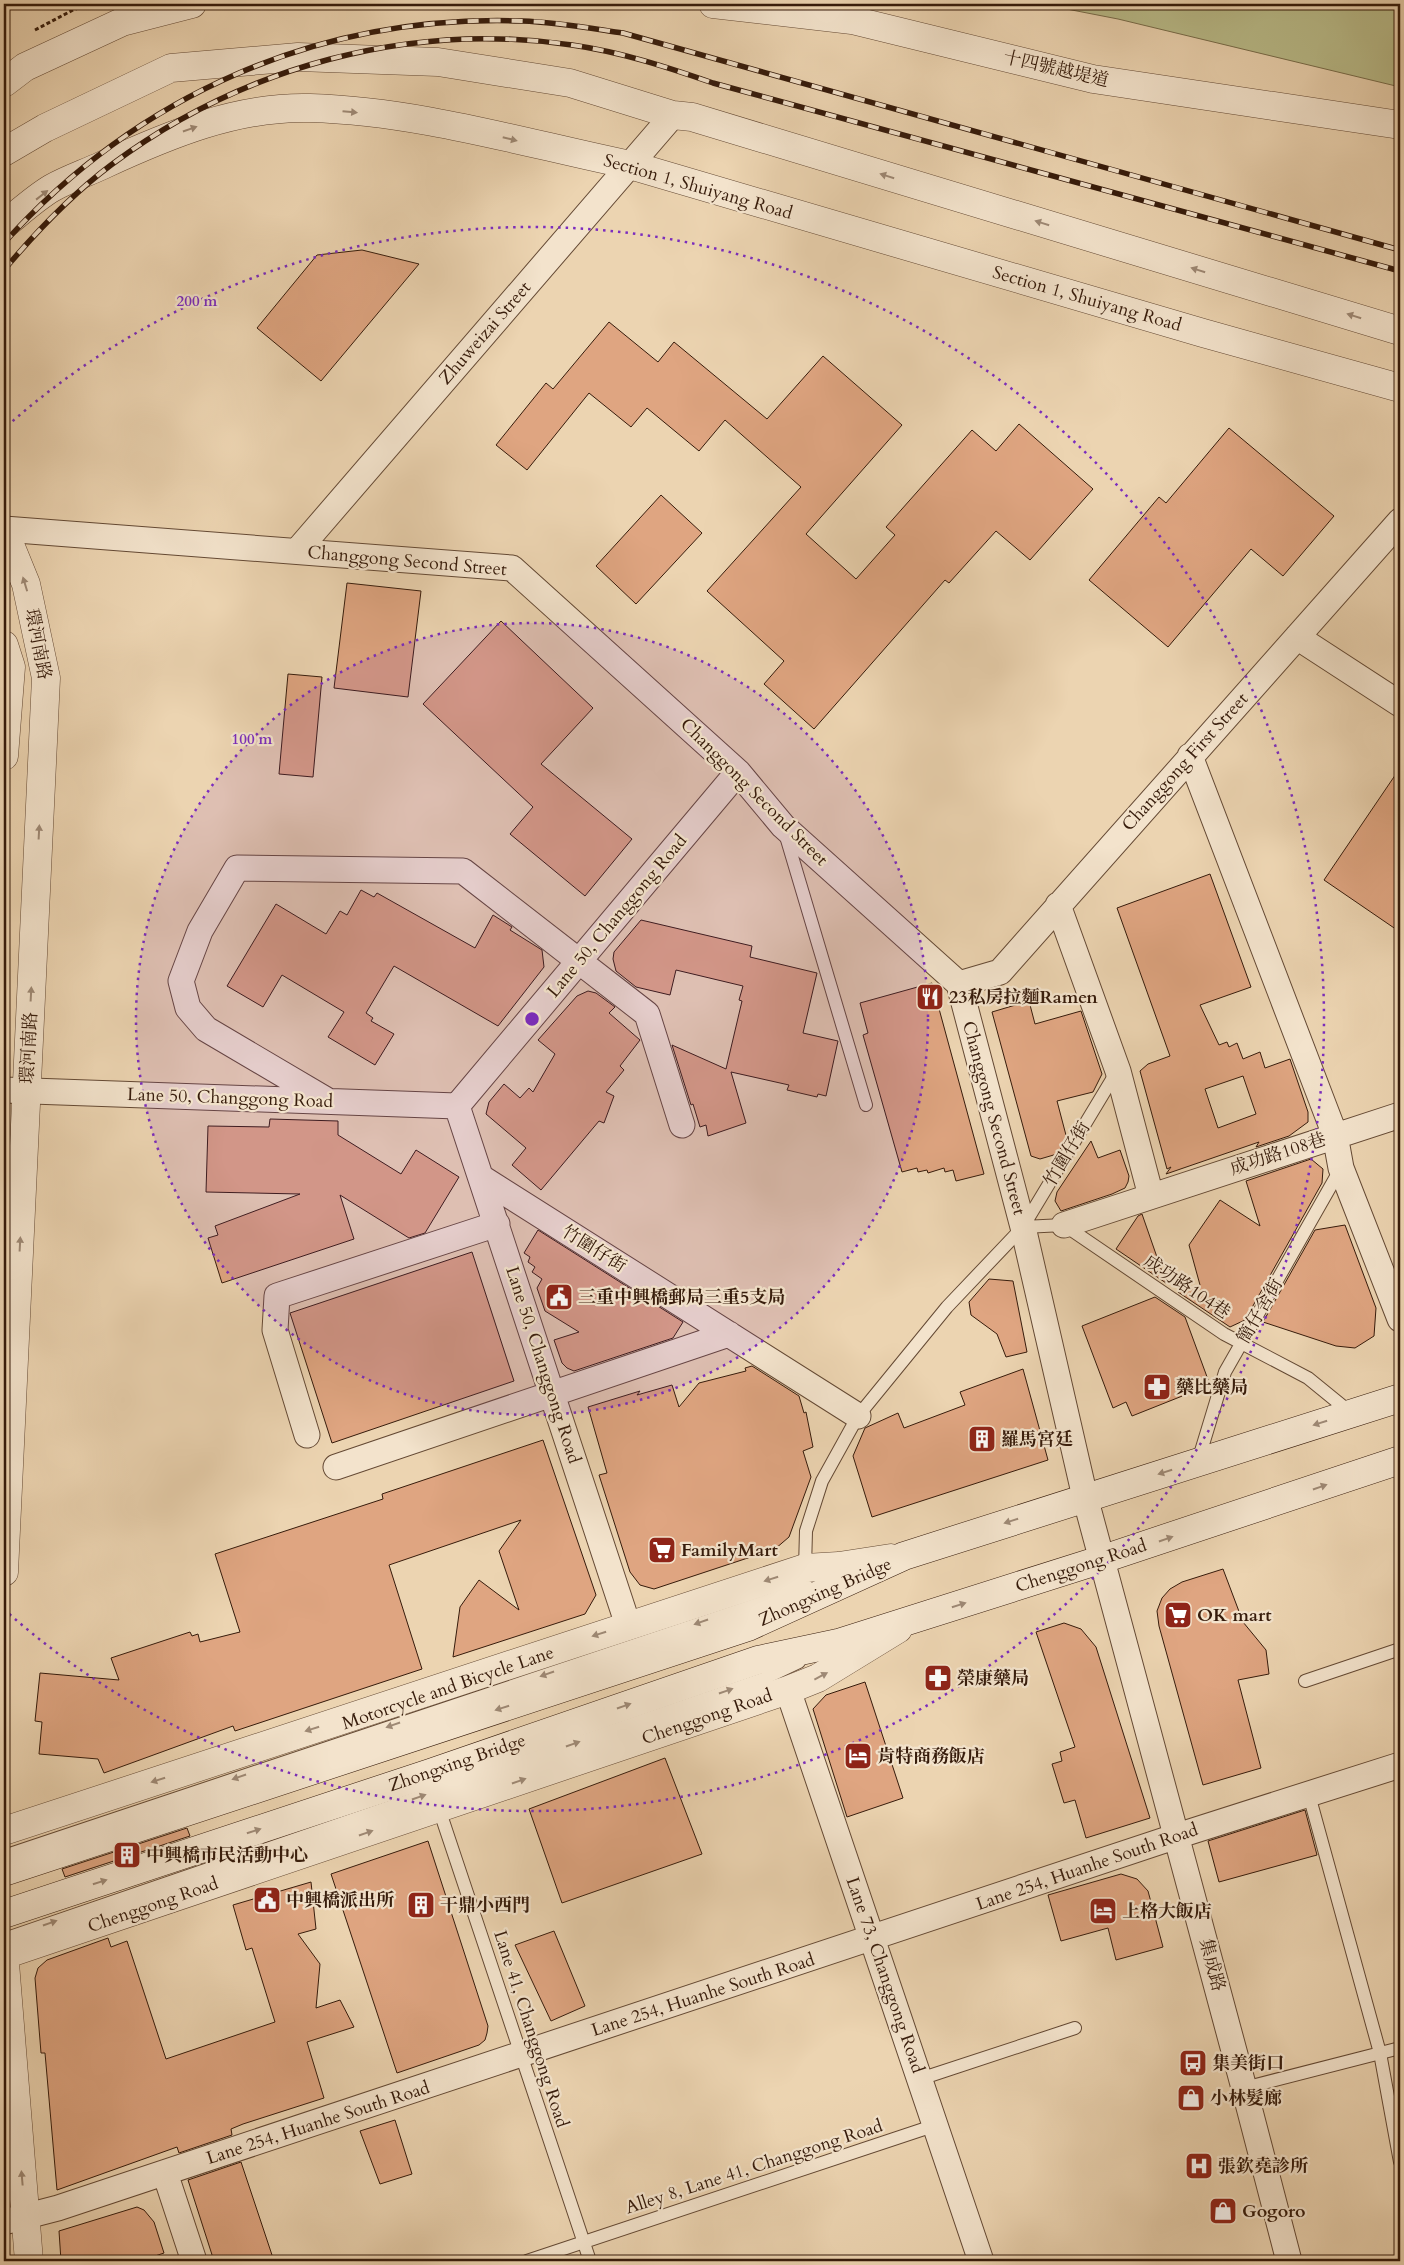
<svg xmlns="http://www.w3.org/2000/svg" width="1404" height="2265" font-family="Cardo,'Noto Serif TC',serif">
<rect width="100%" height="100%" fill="#ecd4b1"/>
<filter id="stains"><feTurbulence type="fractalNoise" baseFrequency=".004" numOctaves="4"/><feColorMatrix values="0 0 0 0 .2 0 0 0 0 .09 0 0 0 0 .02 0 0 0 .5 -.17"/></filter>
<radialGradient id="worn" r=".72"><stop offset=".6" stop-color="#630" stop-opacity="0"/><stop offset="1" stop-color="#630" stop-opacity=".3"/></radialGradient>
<path fill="#b9bc8a" stroke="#786c4a" d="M1041,4H1400V87L1118,19Z"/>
<path fill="#dfa581" stroke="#361b0b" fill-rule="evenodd" d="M362,250L419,264L321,381L257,328L317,255Z
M609,322L658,362L674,342L767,419L823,356L902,425L806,534L856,579L895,535L886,527L972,430L996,451L1019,424L1093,489L1030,560L996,531L949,583L945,580L814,729L764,684L784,661L707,591L801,487L725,420L699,451L647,408L631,427L589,393L527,470L496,445L546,383L553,389Z
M1229,428L1334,516L1283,576L1251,549L1168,647L1089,580L1159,497L1166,503Z
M661,495L702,533L636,604L596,566Z
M347,583L421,591L408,697L334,688Z
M501,621L593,708L541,764L632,839L585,896L510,834L533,807L423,704Z
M288,674L322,677L313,777L279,774Z
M1400,768V932L1324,880Z
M1210,874L1251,987L1200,1005L1219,1045L1227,1042L1229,1047L1237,1043L1243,1059L1260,1052L1265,1068L1290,1059L1308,1112V1122L1289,1136L1256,1147L1259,1142L1166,1174L1171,1167L1167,1169L1140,1071L1148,1064L1170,1056L1117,908ZM1243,1076L1256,1114L1218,1128L1205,1089Z
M361,890L374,897L377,893L475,948L493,915L512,927L510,930L542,950L544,967L498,1026L394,966L366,1013L373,1018L371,1021L394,1034L375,1065L328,1037L344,1012L282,975L263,1007L227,986L276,904L326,934L340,911L347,915Z
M641,920L752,946L750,957L817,973L803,1033L838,1041L826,1096L818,1094L817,1097L787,1090L789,1085L731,1072L746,1123L708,1136L706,1125L700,1127L693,1104L691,1105L672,1045L726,1069L742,1001L739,1000L743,986L676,970L670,995L636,987L616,971L613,959L614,952Z
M932,983L984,1174L956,1181L953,1170L945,1172L944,1168L928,1173L927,1170L918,1172L917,1168L902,1172L863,1035L868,1033L860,1003Z
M588,991L596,993L615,1007L609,1013L640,1040L620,1066L624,1070L606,1092L614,1096L604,1123L599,1121L541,1190L512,1165L526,1148L486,1114L489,1102L504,1084L520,1098L529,1088L533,1092L555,1054L538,1040L577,996Z
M1029,1001L1035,1024L1081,1011L1102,1074L1093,1092L1057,1101L1067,1139L1057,1154L1040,1159L1031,1156L992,1012Z
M270,1119L338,1121V1135L401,1174L416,1150L459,1177L425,1233L409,1238L340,1195L354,1239L222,1283L208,1238L218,1235L215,1226L300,1194L206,1192L208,1126L269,1127Z
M1091,1141L1098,1158L1120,1150L1129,1176L1128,1182L1125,1188L1112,1194L1061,1211L1055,1201L1057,1192Z
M1311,1159L1323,1169L1322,1183L1245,1320L1230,1327L1178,1292L1200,1285L1189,1245L1220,1200L1260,1226L1246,1181Z
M1142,1214L1166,1283L1116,1249L1138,1216Z
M1345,1225L1376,1308L1374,1336L1355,1348L1336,1346L1263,1322L1315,1230Z
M538,1230L683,1322L673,1338L574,1371L567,1368L562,1363L554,1340L579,1332L545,1311L537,1288L542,1279L532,1272L535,1267L528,1262L530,1257L524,1253Z
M472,1252L514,1381L332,1443L290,1313Z
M989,1279L1013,1281L1027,1352L1006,1357L997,1334L971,1315L969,1302Z
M1155,1297L1185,1317L1210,1385L1132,1416L1126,1402L1113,1408L1082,1326Z
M752,1366L799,1396L804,1413L806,1412L813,1447L803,1451L811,1477L789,1537L775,1549L654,1589L640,1585L630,1572L599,1475L607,1473L588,1407L640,1391L637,1395L672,1385L679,1407L699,1383L746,1371L745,1368Z
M1023,1369L1048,1460L872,1517L853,1456L865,1428L898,1413L904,1428L965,1405L960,1392Z
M543,1440L596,1595L585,1614L453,1657L460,1607L479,1580L519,1610L499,1551L521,1520L389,1565L422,1669L235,1731L233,1726L104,1773L98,1759L39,1754L42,1722L35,1721L40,1673L119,1680L111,1658L190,1632L192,1636L198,1634L200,1642L240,1632L215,1554L383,1499L382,1494Z
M1223,1569L1243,1622L1266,1650L1269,1674L1238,1680L1261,1768L1203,1785L1159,1626L1157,1611L1162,1598L1170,1589L1182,1582Z
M1064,1623L1081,1629L1096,1647L1150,1818L1086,1838L1075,1800L1064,1803L1052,1764L1062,1761L1060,1752L1075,1747L1036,1632Z
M865,1682L903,1798L847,1817L813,1709L826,1695Z
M665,1758L702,1854L562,1903L529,1809Z
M1305,1810L1317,1855L1219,1882L1208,1841Z
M187,1828L190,1836L65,1877L62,1869Z
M428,1841L488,2026L487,2033L485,2040L479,2045L397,2073L331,1874Z
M1121,1874L1137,1879L1148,1891L1163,1947L1116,1960L1108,1928L1061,1941L1048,1895Z
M311,1882L316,1929L298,1934L320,1964L316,2008L340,2000L354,2027L307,2042L324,2098L243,2124L231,2129L232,2135L179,2153L177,2147L57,2190L45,2053H41L35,1978L38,1968L47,1960L108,1938L111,1947L127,1941L166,2059L275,2022L252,1948L246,1950L233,1905Z
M554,1931L585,2006L551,2021L515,1945Z
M395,2120L412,2174L380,2184L360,2131Z
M241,2162L274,2261H214L188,2180Z
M137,2207L144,2210L154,2222L164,2253L140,2261H61L59,2231Z"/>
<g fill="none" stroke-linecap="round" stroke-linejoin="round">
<defs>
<path id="service" d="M785,833L866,1105
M1023,1227L1064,1225L1224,1334L1308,1378L1351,1413
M1198,1461L1225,1372L1341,1168
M805,1568L806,1531L822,1481L858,1416L947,1307L1023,1227L1117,1071
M1305,1681L1400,1649
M1309,1795L1380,2053L1400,2162
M439,1809L590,2261
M4,1856L808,1587
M4,1939L763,1679L799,1662
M920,2079L1075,2028
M1244,2088L1400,2048
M527,2261L936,2125"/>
<path id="minor" d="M4,529L512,568L738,772L783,826L959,984L1023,1227L1085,1497L1244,2088L1289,2261
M297,551L673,115
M1297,637L1400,704
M1190,756L1335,1135L1341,1168L1400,1319
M1058,905L1118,1071L1151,1196
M959,984L1000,972L1400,521
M4,1090L457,1106
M328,1101L206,1029L188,1008L181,981L200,931L237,868L463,871L647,1014L682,1125
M457,1106L628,1625
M457,1106L738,772
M482,1178L858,1416
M1064,1225L1400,1115
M307,1435L275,1330L277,1296L497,1224
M336,1467L729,1334
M788,1690L981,2261
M165,2173L194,2261
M4,2222L58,2208L1177,1836L1400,1765"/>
<path id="tertiary" d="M713,4L852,20L1093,79L1400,125
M4,83L25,67L122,22L192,4
M4,152L45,128L171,68L298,57L438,62L570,83L673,115L692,117L1400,331
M4,225C19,213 35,198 52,188C68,179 86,173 103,165C168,135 237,106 310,108C418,111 524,143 630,165L1203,333L1400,388
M4,530L26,584L46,678L4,1572
M4,645L11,667L4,756
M4,1831L805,1568L839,1566L891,1558
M4,1951L29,2261
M4,1955L788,1690L818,1678L898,1629"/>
<path id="secondary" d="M4,1872L748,1627L904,1556L1400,1398
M4,1914L430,1773L758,1660L838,1643L1103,1559L1400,1460"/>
</defs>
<use href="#service" stroke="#644934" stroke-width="14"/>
<use href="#minor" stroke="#644934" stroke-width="27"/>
<use href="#tertiary" stroke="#644934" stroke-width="29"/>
<use href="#secondary" stroke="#361b0b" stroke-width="29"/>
<path stroke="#361b0b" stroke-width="3" stroke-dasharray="4 2.5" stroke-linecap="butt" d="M63,4L72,9
M35,30L73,10L91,4"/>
<use href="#service" stroke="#f3e3cc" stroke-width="12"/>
<use href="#minor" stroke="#f3e3cc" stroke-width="25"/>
<use href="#tertiary" stroke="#f3e3cc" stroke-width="28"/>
<use href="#secondary" stroke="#f3e3cc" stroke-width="28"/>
<defs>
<path id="rail" d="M4,243C138,94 321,14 522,21C556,22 589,28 623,33L1400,250
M4,270C36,232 71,195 111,165C242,67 409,21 572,45C621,52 667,67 713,83L1400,271"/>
</defs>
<use href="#rail" stroke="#361b0b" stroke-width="5.5"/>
<use href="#rail" stroke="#f3e3cc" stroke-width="4" stroke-dasharray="11" stroke-linecap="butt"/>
</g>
<defs><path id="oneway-solid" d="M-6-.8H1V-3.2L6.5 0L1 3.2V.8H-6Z" transform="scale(1.25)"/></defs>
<g fill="#9e8975">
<use href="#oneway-solid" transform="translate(350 112) rotate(5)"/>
<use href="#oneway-solid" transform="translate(190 129) rotate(-19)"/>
<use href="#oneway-solid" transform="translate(510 139) rotate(14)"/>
<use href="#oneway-solid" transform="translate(887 176) rotate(-163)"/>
<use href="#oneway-solid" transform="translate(42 195) rotate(-38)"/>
<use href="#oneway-solid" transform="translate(1042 223) rotate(-163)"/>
<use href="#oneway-solid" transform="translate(1198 270) rotate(-163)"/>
<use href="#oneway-solid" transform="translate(1354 316) rotate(-163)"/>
<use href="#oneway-solid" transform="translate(25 584) rotate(-107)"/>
<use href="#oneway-solid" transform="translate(39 832) rotate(-87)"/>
<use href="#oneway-solid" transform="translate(31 994) rotate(-87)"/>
<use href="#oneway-solid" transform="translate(20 1244) rotate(-87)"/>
<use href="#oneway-solid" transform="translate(1320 1423) rotate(162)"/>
<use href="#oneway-solid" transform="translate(1165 1472) rotate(163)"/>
<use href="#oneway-solid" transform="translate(1320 1487) rotate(-19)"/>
<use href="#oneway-solid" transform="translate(1011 1521) rotate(162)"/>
<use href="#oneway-solid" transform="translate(1166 1539) rotate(-19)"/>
<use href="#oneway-solid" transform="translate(771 1579) rotate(162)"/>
<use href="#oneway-solid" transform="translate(959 1605) rotate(-18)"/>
<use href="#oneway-solid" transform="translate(701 1622) rotate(161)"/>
<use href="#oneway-solid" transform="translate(599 1634) rotate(162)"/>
<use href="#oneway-solid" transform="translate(547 1674) rotate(161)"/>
<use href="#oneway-solid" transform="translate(821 1676) rotate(-28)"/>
<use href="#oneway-solid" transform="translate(726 1691) rotate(-19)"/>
<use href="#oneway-solid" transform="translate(624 1706) rotate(-19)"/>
<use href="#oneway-solid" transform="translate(502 1708) rotate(162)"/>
<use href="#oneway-solid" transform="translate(393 1725) rotate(161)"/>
<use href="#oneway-solid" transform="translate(312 1729) rotate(162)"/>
<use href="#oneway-solid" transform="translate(573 1744) rotate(-19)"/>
<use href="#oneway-solid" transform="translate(239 1777) rotate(161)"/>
<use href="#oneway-solid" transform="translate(158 1780) rotate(162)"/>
<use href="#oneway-solid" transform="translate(519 1781) rotate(-19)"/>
<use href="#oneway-solid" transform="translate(419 1797) rotate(-19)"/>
<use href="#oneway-solid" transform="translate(254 1831) rotate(-18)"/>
<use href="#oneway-solid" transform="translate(366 1833) rotate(-19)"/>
<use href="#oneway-solid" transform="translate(100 1882) rotate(-18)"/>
<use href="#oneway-solid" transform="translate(50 1923) rotate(-19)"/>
<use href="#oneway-solid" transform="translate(22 2178) rotate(-95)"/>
</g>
<circle cx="532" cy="1019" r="396" fill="#7b2cbf" fill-opacity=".12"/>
<g fill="none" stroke="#7b2cbf" stroke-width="2.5" stroke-dasharray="2.5 5">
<circle cx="532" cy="1019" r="396"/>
<path d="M7 426A792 792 0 1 1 7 1612"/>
</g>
<defs>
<symbol id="restaurant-square" viewBox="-11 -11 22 22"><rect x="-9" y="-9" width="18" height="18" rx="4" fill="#8f2418" stroke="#f3e3cc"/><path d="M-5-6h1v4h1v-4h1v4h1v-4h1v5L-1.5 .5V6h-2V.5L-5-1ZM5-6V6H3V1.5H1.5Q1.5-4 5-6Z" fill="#fff"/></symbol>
<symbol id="civic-square" viewBox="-11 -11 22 22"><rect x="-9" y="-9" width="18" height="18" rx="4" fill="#8f2418" stroke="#f3e3cc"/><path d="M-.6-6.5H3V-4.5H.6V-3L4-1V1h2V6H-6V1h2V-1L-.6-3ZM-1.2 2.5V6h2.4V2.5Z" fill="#fff"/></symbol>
<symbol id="pharmacy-square" viewBox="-11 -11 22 22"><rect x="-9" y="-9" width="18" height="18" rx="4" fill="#8f2418" stroke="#f3e3cc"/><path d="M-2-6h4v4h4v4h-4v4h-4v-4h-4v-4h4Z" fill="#fff"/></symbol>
<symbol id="building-square" viewBox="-11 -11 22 22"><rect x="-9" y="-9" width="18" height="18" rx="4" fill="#8f2418" stroke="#f3e3cc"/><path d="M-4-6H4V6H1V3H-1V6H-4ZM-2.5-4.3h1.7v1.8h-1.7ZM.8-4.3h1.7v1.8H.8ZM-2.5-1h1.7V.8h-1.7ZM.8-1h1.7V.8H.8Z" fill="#fff"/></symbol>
<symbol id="supermarket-square" viewBox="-11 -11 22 22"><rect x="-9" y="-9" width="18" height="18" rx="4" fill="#8f2418" stroke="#f3e3cc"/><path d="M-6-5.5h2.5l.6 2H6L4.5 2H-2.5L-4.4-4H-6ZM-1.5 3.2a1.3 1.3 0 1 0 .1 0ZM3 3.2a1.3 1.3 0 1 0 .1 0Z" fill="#fff"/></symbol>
<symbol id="hotel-square" viewBox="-11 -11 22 22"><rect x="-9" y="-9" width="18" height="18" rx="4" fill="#8f2418" stroke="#f3e3cc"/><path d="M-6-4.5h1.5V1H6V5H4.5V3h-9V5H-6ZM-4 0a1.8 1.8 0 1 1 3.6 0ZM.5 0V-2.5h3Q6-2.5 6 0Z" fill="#fff"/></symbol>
<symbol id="bus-square" viewBox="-11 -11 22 22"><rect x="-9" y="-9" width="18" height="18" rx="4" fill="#8f2418" stroke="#f3e3cc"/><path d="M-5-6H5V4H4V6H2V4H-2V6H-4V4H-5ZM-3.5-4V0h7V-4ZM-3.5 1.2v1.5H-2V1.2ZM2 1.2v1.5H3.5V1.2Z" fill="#fff"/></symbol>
<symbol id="shop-square" viewBox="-11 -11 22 22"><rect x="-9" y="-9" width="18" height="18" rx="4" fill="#8f2418" stroke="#f3e3cc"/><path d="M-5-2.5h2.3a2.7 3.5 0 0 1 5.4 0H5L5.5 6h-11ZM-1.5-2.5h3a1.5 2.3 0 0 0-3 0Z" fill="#fff"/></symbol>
<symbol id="hospital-square" viewBox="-11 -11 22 22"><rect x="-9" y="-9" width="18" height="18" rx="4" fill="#8f2418" stroke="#f3e3cc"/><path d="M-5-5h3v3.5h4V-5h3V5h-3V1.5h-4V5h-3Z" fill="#fff"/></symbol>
</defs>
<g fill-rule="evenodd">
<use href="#restaurant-square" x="914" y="981" width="32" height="32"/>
<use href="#civic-square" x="543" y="1281" width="32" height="32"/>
<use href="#pharmacy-square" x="1141" y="1371" width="32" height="32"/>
<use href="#building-square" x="966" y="1423" width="32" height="32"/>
<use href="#supermarket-square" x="646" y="1534" width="32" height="32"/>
<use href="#supermarket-square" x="1162" y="1599" width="32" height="32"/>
<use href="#pharmacy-square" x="922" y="1662" width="32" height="32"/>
<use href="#hotel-square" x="842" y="1740" width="32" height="32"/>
<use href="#building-square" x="111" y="1839" width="32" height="32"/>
<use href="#civic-square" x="251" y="1884" width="32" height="32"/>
<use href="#building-square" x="405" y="1889" width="32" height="32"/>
<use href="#hotel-square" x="1087" y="1895" width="32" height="32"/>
<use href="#bus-square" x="1177" y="2047" width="32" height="32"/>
<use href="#shop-square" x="1175" y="2082" width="32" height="32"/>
<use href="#hospital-square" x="1183" y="2150" width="32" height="32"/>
<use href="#shop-square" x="1207" y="2195" width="32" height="32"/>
</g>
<g text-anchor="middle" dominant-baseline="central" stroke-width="4.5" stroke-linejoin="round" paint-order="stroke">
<g font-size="18" fill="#361b0b" stroke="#f3e3cc">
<text transform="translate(1056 69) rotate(13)">十四號越堤道</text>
<text transform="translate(698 187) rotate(16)">Section 1, Shuiyang Road</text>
<text transform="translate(1087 299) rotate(16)">Section 1, Shuiyang Road</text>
<text transform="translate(485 333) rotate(-49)">Zhuweizai Street</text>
<text transform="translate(407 561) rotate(5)">Changgong Second Street</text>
<text transform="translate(38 644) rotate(79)">環河南路</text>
<text transform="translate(1185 762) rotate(-48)">Changgong First Street</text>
<text transform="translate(754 792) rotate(45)">Changgong Second Street</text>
<text transform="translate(617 916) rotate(-50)">Lane 50, Changgong Road</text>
<text transform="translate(29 1048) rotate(-87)">環河南路</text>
<text transform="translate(230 1098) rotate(2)">Lane 50, Changgong Road</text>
<text transform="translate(994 1118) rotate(75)">Changgong Second Street</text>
<text transform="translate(1067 1154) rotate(-59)">竹圍仔街</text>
<text transform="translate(1278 1154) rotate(-18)">成功路108巷</text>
<text transform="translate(594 1249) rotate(32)">竹圍仔街</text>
<text transform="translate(1187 1287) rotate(34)">成功路104巷</text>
<text transform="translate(1260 1311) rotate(-60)">簡仔舍街</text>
<text transform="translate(543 1365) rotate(72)">Lane 50, Changgong Road</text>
<text transform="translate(1081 1566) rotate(-18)">Chenggong Road</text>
<text transform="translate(825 1592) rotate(-24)">Zhongxing Bridge</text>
<text transform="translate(448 1688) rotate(-19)">Motorcycle and Bicycle Lane</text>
<text transform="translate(707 1717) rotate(-19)">Chenggong Road</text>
<text transform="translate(457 1763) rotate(-19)">Zhongxing Bridge</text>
<text transform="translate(1087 1867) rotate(-19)">Lane 254, Huanhe South Road</text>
<text transform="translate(153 1905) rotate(-19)">Chenggong Road</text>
<text transform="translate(1212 1965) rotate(75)">集成路</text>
<text transform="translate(885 1975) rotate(71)">Lane 73, Changgong Road</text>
<text transform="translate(703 1995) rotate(-18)">Lane 254, Huanhe South Road</text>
<text transform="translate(531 2029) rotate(72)">Lane 41, Changgong Road</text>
<text transform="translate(318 2123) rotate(-18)">Lane 254, Huanhe South Road</text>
<text transform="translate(754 2167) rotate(-18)">Alley 8, Lane 41, Changgong Road</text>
</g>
<g font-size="18" font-weight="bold" fill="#361b0b" stroke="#f3e3cc" text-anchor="start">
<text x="949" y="997">23私房拉麵Ramen</text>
<text x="578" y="1297">三重中興橋郵局三重5支局</text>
<text x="1176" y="1387">藥比藥局</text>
<text x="1001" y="1439">羅馬宮廷</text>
<text x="681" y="1550">FamilyMart</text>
<text x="1197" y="1615">OK mart</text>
<text x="957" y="1678">榮康藥局</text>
<text x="877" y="1756">肯特商務飯店</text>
<text x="146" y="1855">中興橋市民活動中心</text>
<text x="286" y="1900">中興橋派出所</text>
<text x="440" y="1905">干鼎小西門</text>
<text x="1122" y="1911">上格大飯店</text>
<text x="1212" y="2063">集美街口</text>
<text x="1210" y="2098">小林髮廊</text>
<text x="1218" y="2166">張欽堯診所</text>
<text x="1242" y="2211">Gogoro</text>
</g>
</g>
<circle cx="532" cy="1019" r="8" fill="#7b2cbf" stroke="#f3e3cc" stroke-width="2.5"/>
<g font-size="15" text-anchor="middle" font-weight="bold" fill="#7b2cbf" stroke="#f3e3cc" stroke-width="4.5" stroke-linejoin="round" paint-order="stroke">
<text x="197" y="306">200 m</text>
<text x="252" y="744">100 m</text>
</g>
<rect width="1404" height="2265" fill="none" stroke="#ecd4b1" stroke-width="20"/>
<rect x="5" y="5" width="1394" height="2255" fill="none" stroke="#361b0b" stroke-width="2.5"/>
<rect x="10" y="10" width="1384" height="2245" fill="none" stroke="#361b0b"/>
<rect width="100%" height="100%" filter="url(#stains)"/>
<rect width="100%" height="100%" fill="url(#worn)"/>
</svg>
